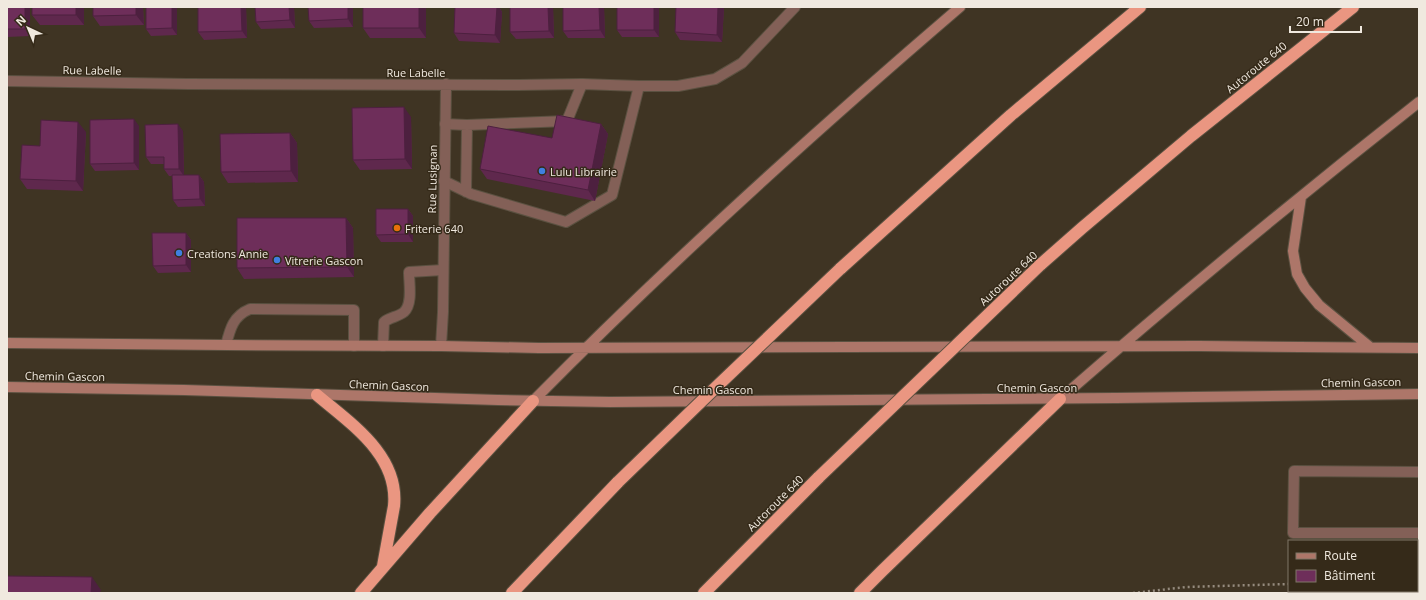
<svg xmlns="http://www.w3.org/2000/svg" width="1426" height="600" font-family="'Open Sans',sans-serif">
<rect width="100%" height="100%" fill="#3f3423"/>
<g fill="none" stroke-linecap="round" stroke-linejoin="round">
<defs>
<path id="lane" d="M445,124L467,125
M444,181L471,194L566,222L612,195L639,86
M466,192L467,125L567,121L582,84
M226,345C230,329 233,316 250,309L354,310V346
M383,346L384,322C390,317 398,317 404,312C413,304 409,283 409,272L443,270
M1419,472L1294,471L1293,533H1419
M1367,593V591"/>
<path id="street" d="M7,81L187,84L518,85L582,84L639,86H678L715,79L742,63L795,7
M441,346L443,312L446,84"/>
<path id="secondary" d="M1301,197L1293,251L1297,274L1305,288L1319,305L1370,347
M7,343L226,345L441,346L539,348L1199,346L1419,348
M7,387L184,390L498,400L610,402L1116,398L1419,394
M1060,399C1177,297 1297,198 1419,102
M533,401C669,263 813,133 960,7
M1417,589H1419
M1384,593L1393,591"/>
<path id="highway" d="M1040,265L1082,228L1191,136L1353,7
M840,269L1011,115L1140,7
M317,395C351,424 399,455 394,506L383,566
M361,593L430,513L533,401
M512,593L618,482
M704,593L819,477
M860,593L882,571L1060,399"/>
</defs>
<use href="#lane" stroke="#5b5141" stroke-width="12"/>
<use href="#street" stroke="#5b5141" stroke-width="12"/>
<use href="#secondary" stroke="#5b5141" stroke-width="12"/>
<use href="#highway" stroke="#5b5141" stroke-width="14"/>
<path stroke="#958b7e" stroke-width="2.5" stroke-dasharray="2 3" stroke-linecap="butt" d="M1337,591V593
M1133,593L1186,587L1289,584"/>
<use href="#lane" stroke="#836057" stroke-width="10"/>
<use href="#street" stroke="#836057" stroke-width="10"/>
<use href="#secondary" stroke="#ad7669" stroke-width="10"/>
<use href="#highway" stroke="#ea9681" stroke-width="12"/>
<defs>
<path id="highway-bridge" d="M819,477L1040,265
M618,482L712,391L840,269"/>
</defs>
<use href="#highway-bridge" stroke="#5b5141" stroke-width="14" stroke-linecap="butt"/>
<use href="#highway-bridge" stroke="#ea9681" stroke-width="12"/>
</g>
<path fill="#5f284d" d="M7,7H30V36L7,37Z
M32,7H84V25H40L32,15Z
M93,7H143L144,25L100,26L93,16Z
M146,7H177V35L151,36L146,29Z
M246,7L247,38L204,40L198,32Z
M255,7H294L295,28L261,29L256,22Z
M353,7V27L314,28L309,21Z
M426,7V38H370L363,28Z
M455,7H499L502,12L500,43L459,41L454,33Z
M553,7L554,38L516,39L510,32Z
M563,7H604L605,38H568L563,31Z
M659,7V37H622L617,30Z
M724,7L722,42L680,40L675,32Z
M411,117L412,169L360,170L353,160Z
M601,124L608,134L595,201L487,179L480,169L552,138Z
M139,126V170L95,171L90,164Z
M183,131L184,175H199L204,182L205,206L178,207L173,200L172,176H169L164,169V164H151L146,157Z
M86,132L83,191L27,189L20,179L40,146Z
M290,133L297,143L298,182L228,183L221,172Z
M408,209L413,216V242H381L376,235Z
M346,218L353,228L354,277L244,279L237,268Z
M186,233L191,240V272L158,273L153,266Z"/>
<path fill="#4d203f" d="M25,7H30V36L25,29Z
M76,7H84V25L76,15Z
M136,7H143L144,25L136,15Z
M172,7H177V35L172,28Z
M241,7H246L247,38L242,31Z
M289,7H294L295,28L290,20Z
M348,7H353V27L348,19Z
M419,7H426V38L419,28Z
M497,7H499L502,12L500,43L495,35Z
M548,7H553L554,38L549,31Z
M599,7H604L605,38L600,30Z
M654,7H659V37L654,30Z
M718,7H724L722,42L717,35Z
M404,107L411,117L412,169L405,159Z
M134,119L139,126V170L134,163Z
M78,122L86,132L83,191L76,181Z
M178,124L183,131L184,176L179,169Z
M601,124L608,134L595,201L588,190Z
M290,133L297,143L298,182L291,171Z
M199,175L204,182L205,206L200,199Z
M408,209L413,216V242L408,234Z
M346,218L353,228L354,277L347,267Z
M186,233L191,240V272L186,265Z
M92,577L101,590L100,593H91Z"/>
<path fill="#6e2e5a" stroke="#4d203f" d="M7,7H25V29H7Z
M32,7H76V15H32Z
M93,7H136V15L93,16Z
M146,7H172V28L146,29Z
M198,7H241L242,31L198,32Z
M255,7H289L290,20L256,22Z
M308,7H348V19L309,21Z
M363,7H419V28H363Z
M455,7H497L495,35L454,33Z
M510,7H548L549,31L510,32Z
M563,7H599L600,30L563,31Z
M617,7H654V30H617Z
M676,7H718L717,35L675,32Z
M404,107L405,159L353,160L352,108Z
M557,115L601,124L588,190L480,169L488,126L552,138Z
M134,119V163L90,164V120Z
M41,120L78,122L76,181L20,179L22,145L40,146Z
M178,124L179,169H164V157H146L145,125Z
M290,133L291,171L221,172L220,134Z
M172,175H199L200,199L173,200Z
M376,209H408V234L376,235Z
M237,218H346L347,267L237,268Z
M152,233H186V265L153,266Z
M7,576L92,577L91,593H7Z"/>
<g fill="#3f7fe0" stroke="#352a19" stroke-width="1.5">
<circle cx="542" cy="171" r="4"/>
<circle cx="179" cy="253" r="4"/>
<circle cx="277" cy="260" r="4"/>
</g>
<circle fill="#e8710a" stroke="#352a19" stroke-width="1.5" cx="397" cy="228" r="4"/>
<g text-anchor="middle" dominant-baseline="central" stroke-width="3" stroke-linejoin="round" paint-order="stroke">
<g font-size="11" fill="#f0e9df" stroke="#352a19">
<text transform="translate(1256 67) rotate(-39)">Autoroute 640</text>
<text transform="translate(92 70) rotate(1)">Rue Labelle</text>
<text x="416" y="72">Rue Labelle</text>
<text transform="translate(432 179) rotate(-89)">Rue Lusignan</text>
<text transform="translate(1008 278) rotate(-43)">Autoroute 640</text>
<text transform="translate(65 376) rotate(1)">Chemin Gascon</text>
<text transform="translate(1361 382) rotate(-1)">Chemin Gascon</text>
<text transform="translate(389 385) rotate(2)">Chemin Gascon</text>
<text x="1037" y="387">Chemin Gascon</text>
<text x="713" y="389">Chemin Gascon</text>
<text transform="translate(775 503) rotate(-45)">Autoroute 640</text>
</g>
<g font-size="11" fill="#f0e9df" stroke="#352a19" text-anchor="start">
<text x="550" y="171">Lulu Librairie</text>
<text x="405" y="228">Friterie 640</text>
<text x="187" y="253">Creations Annie</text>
<text x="285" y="260">Vitrerie Gascon</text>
</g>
</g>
<rect width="1426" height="600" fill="none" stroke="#f0e9df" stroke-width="16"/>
<rect x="1288" y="540" width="130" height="52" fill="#352a19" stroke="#807668"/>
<rect x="1296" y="553" width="20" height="6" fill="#ad7669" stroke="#807668"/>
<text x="1324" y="560" font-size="12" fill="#f0e9df">Route</text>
<rect x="1296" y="570" width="20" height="12" fill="#6e2e5a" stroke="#807668"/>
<text x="1324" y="580" font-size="12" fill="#f0e9df">Bâtiment</text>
<g transform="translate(28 28) rotate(316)" stroke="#352a19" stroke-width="3" paint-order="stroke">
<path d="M0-3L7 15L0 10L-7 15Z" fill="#f0e9df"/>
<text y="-6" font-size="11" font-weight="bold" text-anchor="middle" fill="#f0e9df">N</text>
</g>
<path d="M1290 26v6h71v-6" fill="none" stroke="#f0e9df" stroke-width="2"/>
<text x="1296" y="26" font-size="12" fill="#f0e9df" stroke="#352a19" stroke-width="3" paint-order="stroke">20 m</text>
</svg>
